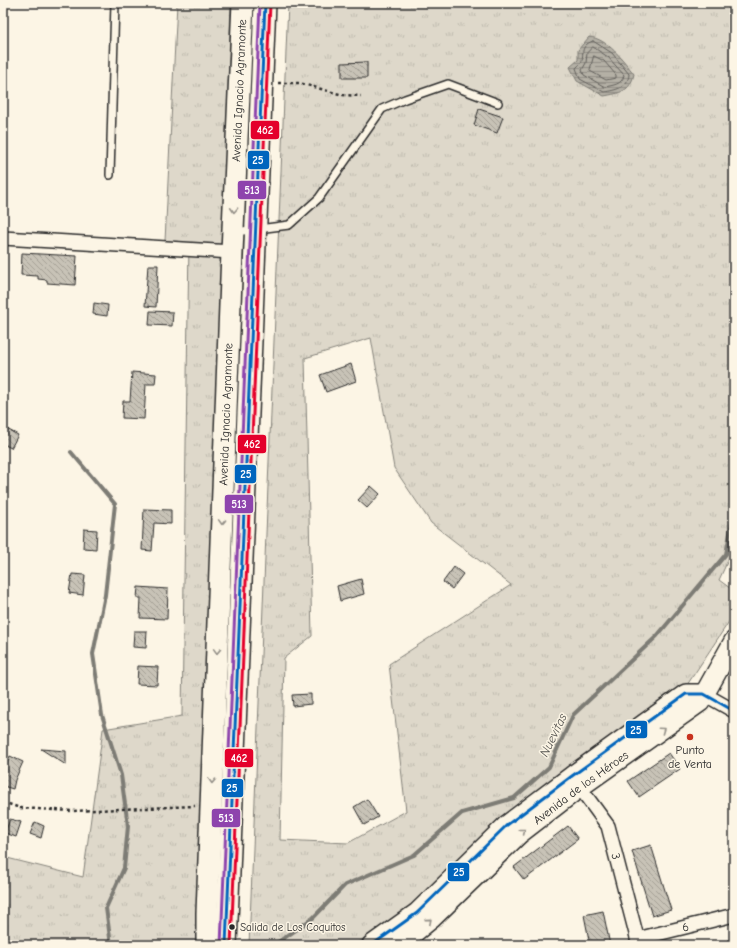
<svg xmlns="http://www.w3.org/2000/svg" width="737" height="948" font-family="'Comic Neue',sans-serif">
<defs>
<pattern id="grass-tufts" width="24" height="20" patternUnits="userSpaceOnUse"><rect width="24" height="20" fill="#ded8ca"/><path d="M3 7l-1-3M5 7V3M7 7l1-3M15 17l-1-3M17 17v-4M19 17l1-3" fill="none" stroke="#bfbaae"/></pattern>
<pattern id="water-rules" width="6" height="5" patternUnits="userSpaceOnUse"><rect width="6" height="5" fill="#b4b0a5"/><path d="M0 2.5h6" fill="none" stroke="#938f87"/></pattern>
<pattern id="building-back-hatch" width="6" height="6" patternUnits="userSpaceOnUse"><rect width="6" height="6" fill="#c8c3b7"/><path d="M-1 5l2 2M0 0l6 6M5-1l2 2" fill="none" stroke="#a39f95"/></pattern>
</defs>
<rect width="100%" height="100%" fill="#fcf5e5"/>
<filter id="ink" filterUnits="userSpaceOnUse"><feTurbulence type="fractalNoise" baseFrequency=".025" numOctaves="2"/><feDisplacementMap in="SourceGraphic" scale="8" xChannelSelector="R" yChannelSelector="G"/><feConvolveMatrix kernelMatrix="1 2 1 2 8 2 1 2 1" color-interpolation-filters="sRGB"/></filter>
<g filter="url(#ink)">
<path fill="url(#grass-tufts)" stroke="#84827a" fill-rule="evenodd" d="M177,3H231L197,945H3V857L83,877L103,729L182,716L189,243L165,241Z
M288,3H734V547L719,580L734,591V614L687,685L406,912L354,945H249ZM371,338L394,468L431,523L511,585L389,664L406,811L348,843L280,840L284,658L312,636L305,358Z"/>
<path fill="url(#water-rules)" stroke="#7d7b74" d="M589,37C607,38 624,61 634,74C630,92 620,93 604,96L577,81L570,67L578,60V50Z"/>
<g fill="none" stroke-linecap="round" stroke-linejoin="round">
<path stroke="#62605c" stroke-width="1" d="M593,41L612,53L629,74C628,88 616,90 604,92L580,79L576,68C577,67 579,65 581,63C585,56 578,46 593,41Z
M593,47L608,57L624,75C622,85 613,85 605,87L584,75L582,70L586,63L587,53Z
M594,56L604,61L616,75V78L606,80L590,71Z"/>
<path stroke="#7d7b74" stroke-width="4" d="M71,452L115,504L105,595L93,654L102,715L121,775L128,826L124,868L106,908L111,945
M274,945L313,918L345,885L414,855L462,813L514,798L549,767L573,715L657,636L726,554L734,512"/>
</g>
<path fill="url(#building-back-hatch)" stroke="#2b2b2b" d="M367,62V78H342V63Z
M479,109L503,117L497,133L474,125Z
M22,253L77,256L75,285L47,283V280L38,279V276L21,275Z
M148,265H158L156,307L145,306Z
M94,303L108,305L107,316L93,314Z
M150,311L173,312L172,326L149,325Z
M351,364L356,381L326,392L320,375Z
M132,372L156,374L155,384H146L144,419L122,418L123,401H130Z
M3,427L18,435L11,448L3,444Z
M371,486L380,494L367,508L358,500Z
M144,509L171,510V524L154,523L152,551L142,550Z
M84,529L97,530L96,549L83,548Z
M454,567L463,574L452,589L443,582Z
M72,574L85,575L83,595L69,593Z
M361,579L364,594L340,601L337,586Z
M138,587L168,589L167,619L140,618L141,598H137Z
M134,631H147L146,648L133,647Z
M138,666L158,667L157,685L137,684Z
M311,694V704L293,706L292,695Z
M41,749L66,751V765Z
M669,753L680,769L639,797L628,781Z
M10,756L23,762L15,780L13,789L3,786V772Z
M367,799L378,817L364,825L354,807Z
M10,819L21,822L16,837L5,833Z
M35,822L44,826L41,838L30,834Z
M568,826L578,839L524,880L514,867Z
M651,845L671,910L652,916L632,851Z
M603,911L610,945H590L584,915Z"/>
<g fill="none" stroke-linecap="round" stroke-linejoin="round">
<defs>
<path id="lane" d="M110,175L115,3
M235,232L289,225L319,198L382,109L405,99L448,84L498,103"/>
<g id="street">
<path d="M3,238L232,252"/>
<path d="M704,694L734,711"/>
<path id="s1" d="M575,781L608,826L639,945"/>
<path id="s2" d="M637,939L734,915"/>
</g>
<g id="secondary">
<path d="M372,945L417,913L507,825L572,776L686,694H704"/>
<path id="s3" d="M399,945L431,919L519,834L580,787L700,702L734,641"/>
</g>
<g id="primary">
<path id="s4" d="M207,945V913L232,252L243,3"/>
<path d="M226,945L265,3"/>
</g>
</defs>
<use href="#lane" stroke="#2b2b2b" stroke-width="10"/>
<use href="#street" stroke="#2b2b2b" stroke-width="16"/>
<use href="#secondary" stroke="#2b2b2b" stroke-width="22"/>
<use href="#primary" stroke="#2b2b2b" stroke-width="24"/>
<path stroke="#2b2b2b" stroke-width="2.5" stroke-dasharray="3 3" stroke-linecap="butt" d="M278,83H299L343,95L361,96
M3,802L20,808L72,811L195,806"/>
<use href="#lane" stroke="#fcf5e5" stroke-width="7"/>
<use href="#street" stroke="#fcf5e5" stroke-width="13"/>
<use href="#secondary" stroke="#fcf5e5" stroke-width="19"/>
<use href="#primary" stroke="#fcf5e5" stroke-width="21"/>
<defs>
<path id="bus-1" d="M226,945L265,3
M372,945L417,913L507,825L572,776L686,694H704L734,711"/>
<path id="bus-2" d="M231,945L270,3"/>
<path id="bus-3" d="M221,945L260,3"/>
</defs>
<use href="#bus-1" stroke="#fcf5e5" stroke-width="6"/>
<use href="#bus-2" stroke="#fcf5e5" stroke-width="6"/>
<use href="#bus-3" stroke="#fcf5e5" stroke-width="6"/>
<use href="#bus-1" stroke="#0065bd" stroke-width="3"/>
<use href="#bus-2" stroke="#e4002b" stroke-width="3"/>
<use href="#bus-3" stroke="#8e44ad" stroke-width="3"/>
</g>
<defs><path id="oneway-chevron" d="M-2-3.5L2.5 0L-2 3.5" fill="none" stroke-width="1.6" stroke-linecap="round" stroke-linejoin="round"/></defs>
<g stroke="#949088">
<use href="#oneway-chevron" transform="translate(234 210) rotate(93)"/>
<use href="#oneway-chevron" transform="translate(222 522) rotate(92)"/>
<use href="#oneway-chevron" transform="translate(217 651) rotate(92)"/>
<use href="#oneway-chevron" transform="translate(662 730) rotate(-35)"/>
<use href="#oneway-chevron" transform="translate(212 781) rotate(92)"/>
<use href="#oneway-chevron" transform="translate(523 831) rotate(-38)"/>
<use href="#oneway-chevron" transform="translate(429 921) rotate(-41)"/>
</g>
</g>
<circle fill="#c8321e" stroke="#fcf5e5" stroke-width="1.5" cx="690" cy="737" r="4"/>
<circle fill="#2b2b2b" stroke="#fcf5e5" stroke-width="1.5" cx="232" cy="927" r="3.5"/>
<g text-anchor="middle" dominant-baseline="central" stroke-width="3" stroke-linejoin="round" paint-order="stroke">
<g font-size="11" fill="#2b2b2b" stroke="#fcf5e5" text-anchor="start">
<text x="240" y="927">Salida de Los Coquitos</text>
</g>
<g font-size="12" fill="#2b2b2b" stroke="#fcf5e5">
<text stroke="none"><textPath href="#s4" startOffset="855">Avenida Ignacio Agramonte</textPath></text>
<text stroke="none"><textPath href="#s4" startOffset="531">Avenida Ignacio Agramonte</textPath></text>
<text stroke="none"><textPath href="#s3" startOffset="241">Avenida de los Héroes</textPath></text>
<text stroke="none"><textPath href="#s1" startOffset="87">3</textPath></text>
<text stroke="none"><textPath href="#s2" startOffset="50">6</textPath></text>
</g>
<g font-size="12" fill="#2b2b2b" stroke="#fcf5e5">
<text x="690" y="750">Punto<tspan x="690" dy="14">de Venta</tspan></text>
</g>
<g font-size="13" font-style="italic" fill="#545350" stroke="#fcf5e5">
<text transform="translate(553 735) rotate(-64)">Nuevitas</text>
</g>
</g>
<g stroke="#fcf5e5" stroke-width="1.5">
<rect x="250" y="120" width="30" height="20" rx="4" fill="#e4002b"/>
<rect x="247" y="150" width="23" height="20" rx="4" fill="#0065bd"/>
<rect x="237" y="180" width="30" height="20" rx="4" fill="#8e44ad"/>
<rect x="237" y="434" width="30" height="20" rx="4" fill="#e4002b"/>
<rect x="234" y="464" width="23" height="20" rx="4" fill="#0065bd"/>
<rect x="224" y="494" width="30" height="20" rx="4" fill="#8e44ad"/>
<rect x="625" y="720" width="23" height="19" rx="4" fill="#0065bd"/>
<rect x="224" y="748" width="30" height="20" rx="4" fill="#e4002b"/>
<rect x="221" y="778" width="23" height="20" rx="4" fill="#0065bd"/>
<rect x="211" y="808" width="30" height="20" rx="4" fill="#8e44ad"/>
<rect x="447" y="862" width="23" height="20" rx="4" fill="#0065bd"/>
</g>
<g font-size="11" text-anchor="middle" font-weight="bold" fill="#fff">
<text x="265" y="134">462</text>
<text x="258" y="164">25</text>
<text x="252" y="194">513</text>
<text x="252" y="448">462</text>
<text x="246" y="478">25</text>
<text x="239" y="508">513</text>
<text x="636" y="734">25</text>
<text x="239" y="762">462</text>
<text x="232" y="792">25</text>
<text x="226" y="822">513</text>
<text x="459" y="876">25</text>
</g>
<rect width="737" height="948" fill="none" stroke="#fcf5e5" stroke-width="16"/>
<rect x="8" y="8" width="721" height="932" fill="none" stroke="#2b2b2b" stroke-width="1.5" filter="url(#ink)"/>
</svg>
